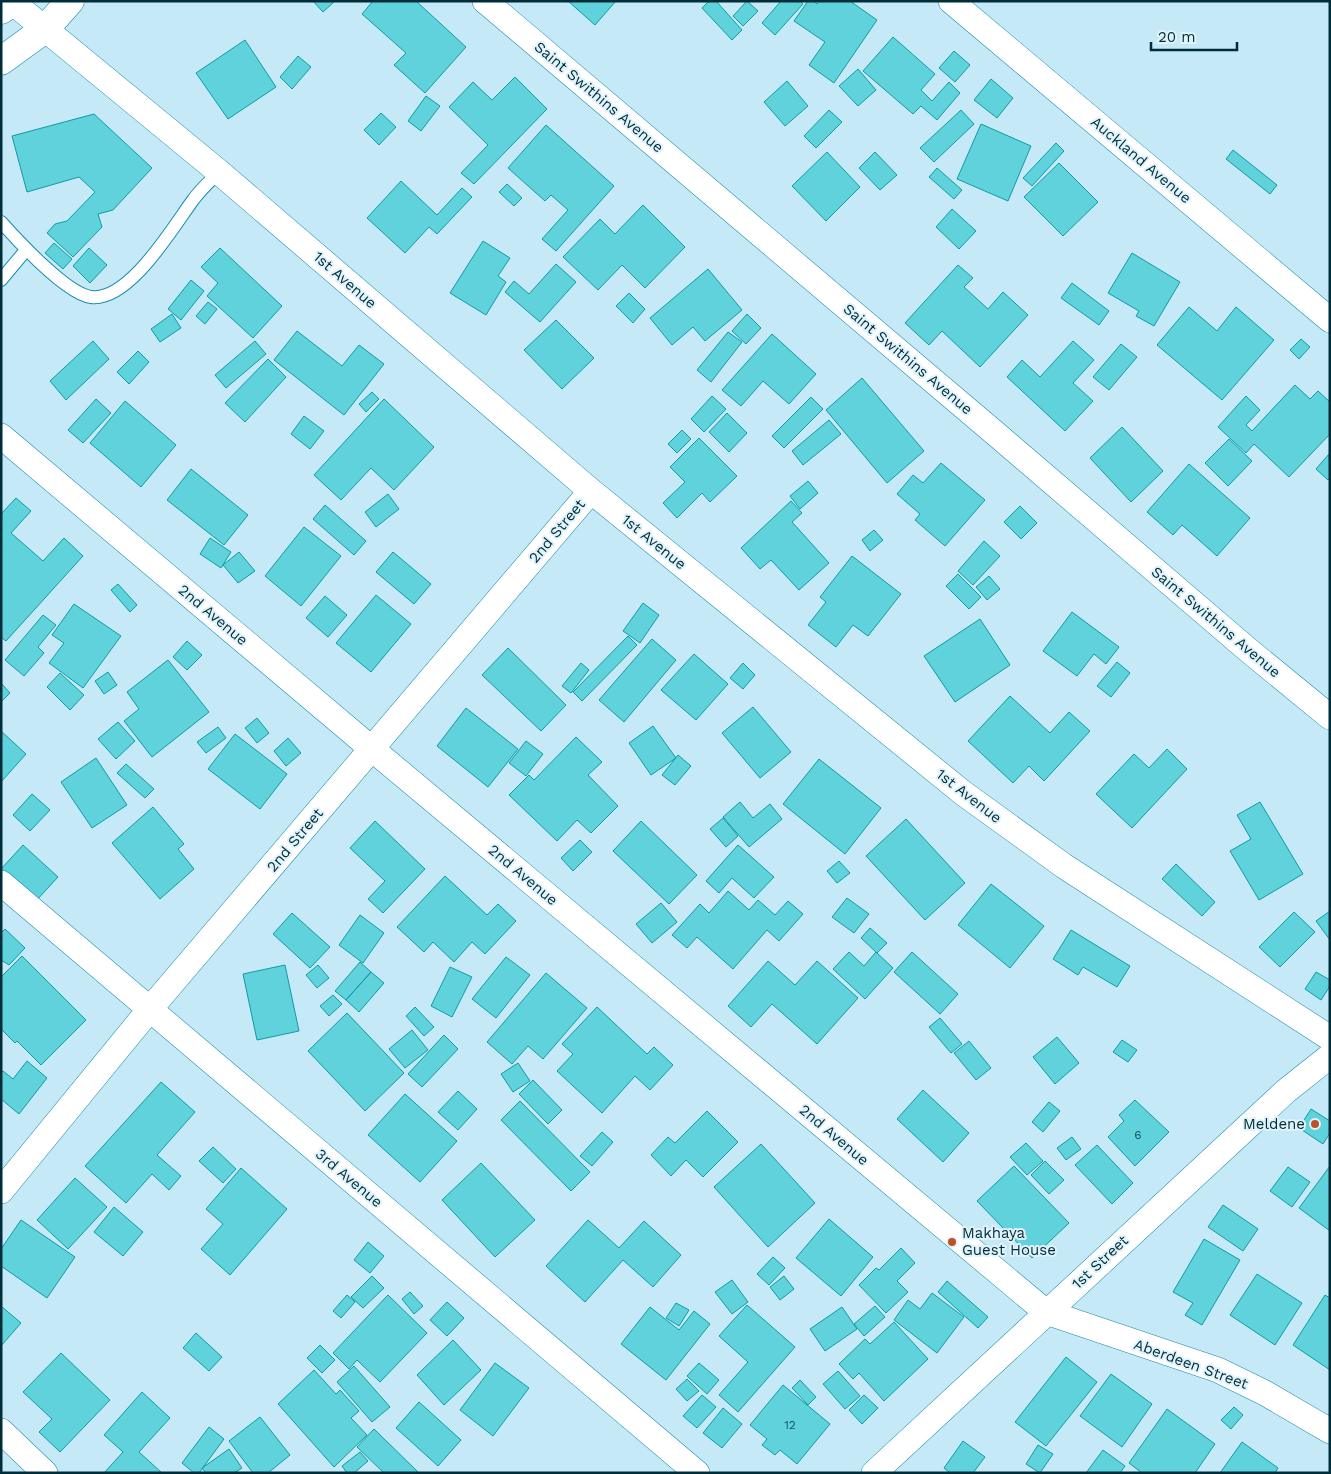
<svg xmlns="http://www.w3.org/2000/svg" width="1331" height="1474" font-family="'Work Sans',sans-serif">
<rect width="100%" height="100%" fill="#c5e9f7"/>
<path fill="#5fd2db" stroke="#109ba4" d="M313,1H335L323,12Z
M373,1H416L466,47L425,93L394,65L406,53L362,14Z
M568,1H616L595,25Z
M709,1H716L742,30L732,40L702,8Z
M747,1L758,11L743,26L733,16Z
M781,1H800L803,4L775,35L762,23Z
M808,1H814L817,4L819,1H850L877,20L834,83L809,65L825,42L794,21Z
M893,37L935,74L921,90L932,101L949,82L960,93L937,120L921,106L913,114L863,71Z
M245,40L276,87L228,119L196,73Z
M954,51L970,65L955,82L939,68Z
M298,56L311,67L292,89L280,77Z
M858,69L876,90L858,106L839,86Z
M515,77L547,109L474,184L461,173L488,145L449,107L473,82L492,100Z
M991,79L1013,98L997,118L974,100Z
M787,81L808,106L785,126L764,102Z
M426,96L440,106L421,131L408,121Z
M829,110L842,122L816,148L804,136Z
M961,110L974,124L934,162L920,148Z
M381,113L396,127L379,145L364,130Z
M94,114L152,168L113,210L98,214L102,227L73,257L47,233L55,224L67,221L95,192L79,177L27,192L12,136Z
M981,124L1031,146L1008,201L957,179Z
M546,125L614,186L556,251L542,239L568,210L551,195L545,201L508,168Z
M1056,143L1064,151L1032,186L1023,178Z
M1233,150L1277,185L1270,194L1226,159Z
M827,152L860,187L826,221L792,186Z
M875,152L897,175L880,190L859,168Z
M1059,163L1098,202L1063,236L1024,197Z
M937,168L962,190L954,199L929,177Z
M401,181L437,215L462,188L472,197L437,234L429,227L405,253L367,218Z
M507,184L522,198L514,206L499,192Z
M643,205L685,247L645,288L622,265L598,290L563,257L600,219L615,234Z
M952,209L976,231L959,249L936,227Z
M483,241L510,258L498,276L506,282L486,315L450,293Z
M54,243L72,259L63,269L45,253Z
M89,248L107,265L90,283L73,266Z
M220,248L282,306L253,338L207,296L218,283L201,267Z
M1132,253L1180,282L1154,326L1136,316L1139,311L1108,293Z
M556,264L576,282L540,322L505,292L514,281L529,294Z
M958,265L973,278L964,287L988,309L1003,292L1028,315L980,367L942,331L929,345L905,323Z
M708,269L742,310L705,341L693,327L672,345L650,318Z
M191,280L204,291L181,320L168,309Z
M1072,283L1109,311L1099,325L1061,298Z
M629,293L645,309L633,323L616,306Z
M208,302L217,309L205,324L196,316Z
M1189,307L1217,331L1236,307L1274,340L1222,400L1157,345Z
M172,314L181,328L160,342L151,329Z
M747,314L761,328L746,344L732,331Z
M556,320L594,358L562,389L524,350Z
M297,331L342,366L359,345L384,364L344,415L274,360Z
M728,332L742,342L711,382L697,370Z
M772,334L816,374L789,404L763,381L741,406L722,390Z
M1301,339L1310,347L1299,359L1290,350Z
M93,341L109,359L66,400L50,381Z
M255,341L266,354L226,388L215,375Z
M1073,341L1094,360L1073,383L1093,401L1065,431L1007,377L1022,360L1040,377Z
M1121,344L1137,357L1109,390L1093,377Z
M138,351L149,362L129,384L117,372Z
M268,359L286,377L245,422L225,403Z
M862,378L924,451L887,483L826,410Z
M1295,385L1310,399L1318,391L1330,402V434L1289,477L1254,444L1246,453L1218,427L1246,396L1260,410L1246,425L1252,431Z
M372,392L379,399L366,412L359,404Z
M712,396L726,409L704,432L691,419Z
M811,397L823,409L784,448L772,436Z
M96,399L111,413L83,443L68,430Z
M384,399L434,447L394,490L371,468L341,500L314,475Z
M125,401L176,445L141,487L90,443Z
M727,413L747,433L729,452L709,432Z
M304,416L324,431L310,449L291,434Z
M829,420L841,434L803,465L792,451Z
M1122,427L1163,471L1131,502L1090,458Z
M682,430L691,439L677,453L668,444Z
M699,438L737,476L710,502L702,493L677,518L663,503L685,482L670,467Z
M1229,439L1252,461L1228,486L1205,463Z
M1329,454L1330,478L1328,480L1316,469Z
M941,463L985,500L945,546L915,520L920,514L897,494L913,475L923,483Z
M1189,464L1250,518L1217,556L1182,525L1173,535L1147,512Z
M191,469L248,515L224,545L167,500Z
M808,481L818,493L800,509L790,496Z
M388,494L399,509L376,527L365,512Z
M16,498L31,511L11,533L43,561L64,538L83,556L6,641L1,637V514Z
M791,501L802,513L792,522L829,563L799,590L771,560L760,569L741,548Z
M325,505L366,541L354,555L313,519Z
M1020,506L1037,523L1021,539L1004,522Z
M304,527L341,556L301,606L265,576Z
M874,530L883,540L870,551L862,540Z
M210,538L231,552L221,568L200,554Z
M984,541L1000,556L973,585L958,571Z
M239,552L255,571L238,583L223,565Z
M393,552L431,584L414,604L376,572Z
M852,556L901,594L868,636L853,625L836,647L808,625L826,602L820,597Z
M958,574L981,597L969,609L946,586Z
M989,576L1000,589L987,600L976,587Z
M118,584L137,605L130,612L111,590Z
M376,595L411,624L371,672L336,643Z
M325,596L347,615L328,637L306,618Z
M643,603L659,615L640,643L623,631Z
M74,604L121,636L83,688L49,663L64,643L52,635Z
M1072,612L1119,647L1106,664L1094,654L1077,676L1043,651Z
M43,615L56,625L38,647L44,653L24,676L5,660Z
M980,619L1010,665L955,702L924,656Z
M628,636L637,645L582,701L573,692Z
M652,639L676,660L624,722L599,700Z
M187,641L202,655L187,670L173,657Z
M508,648L566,705L541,731L482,675Z
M694,654L728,684L696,720L661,690Z
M168,660L209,712L152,757L124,721L139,709L127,692Z
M1117,662L1130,673L1111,697L1097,686Z
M581,663L589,670L571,693L562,686Z
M743,663L755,675L743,689L730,678Z
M108,672L117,685L104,694L95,681Z
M60,673L84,695L70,710L47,687Z
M1,683L10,693L1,702Z
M1010,696L1050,733L1069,712L1090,731L1044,781L1029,766L1013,783L968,741Z
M753,707L791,752L760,778L722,733Z
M466,708L518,749L488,787L437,746Z
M257,718L269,733L257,743L245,728Z
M118,722L135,741L116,759L98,739Z
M653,726L676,758L651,775L629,743Z
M218,727L226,738L206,753L197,742Z
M1,731L26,754L1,782Z
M235,734L287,774L260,809L208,769Z
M576,737L602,762L588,775L618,806L591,833L577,820L557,841L509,795L529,775L534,780Z
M288,738L301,753L286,766L274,751Z
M526,741L543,754L526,776L509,763Z
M1167,749L1187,769L1132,828L1096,794L1134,754L1149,768Z
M678,755L691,766L675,785L662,775Z
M96,758L127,805L92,828L61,782Z
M819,759L881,808L845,854L783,804Z
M126,764L154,789L145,798L117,773Z
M32,794L50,810L30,831L13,815Z
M740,802L753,818L770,804L782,819L749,847L723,817Z
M1260,802L1303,874L1259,900L1230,851L1251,839L1237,815Z
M153,807L184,844L178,849L194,869L160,899L112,843Z
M723,818L738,836L726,847L710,829Z
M906,819L965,883L925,920L866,856Z
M375,821L425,869L383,913L368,899L385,881L350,848Z
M641,821L697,875L669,904L613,851Z
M580,840L592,852L573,871L561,858Z
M23,845L58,877L35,902L1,872V869Z
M738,845L774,877L754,898L732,878L719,893L706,881Z
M839,861L850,873L837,883L827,871Z
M1176,864L1215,902L1202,916L1162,879Z
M445,876L487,915L498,904L516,921L485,954L472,942L454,962L433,942L424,952L397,927Z
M991,884L1044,926L1010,968L958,925Z
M728,891L749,910L758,900L775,915L788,901L803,914L779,941L767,930L733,969L697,937L687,948L672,935L700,904L709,913Z
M847,898L869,914L854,933L832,917Z
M661,903L677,922L652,943L636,924Z
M1330,911V940L1316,921Z
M1294,912L1315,932L1280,967L1259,947Z
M292,913L330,947L310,968L273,934Z
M360,915L384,933L363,963L339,945Z
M870,928L887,943L877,953L861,938Z
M5,929L25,948L9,965L1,960V933Z
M1071,930L1130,966L1117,987L1083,967L1078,975L1053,959Z
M849,952L864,966L876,952L893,968L865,999L833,969Z
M912,952L958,994L940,1014L894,972Z
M22,956L86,1020L41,1065L17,1041L15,1043L1,1029V977Z
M506,957L530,975L496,1018L472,999Z
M768,961L795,985L817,961L858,998L817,1044L772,1004L751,1027L728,1006Z
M360,962L371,972L346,1000L335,991Z
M285,965L299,1031L257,1040L243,974Z
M318,965L329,978L317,988L306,975Z
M450,967L472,977L452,1017L431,1006Z
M371,972L384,983L359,1012L346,1000Z
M1316,972L1330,980V986L1321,1000L1305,989Z
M546,973L587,1008L543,1059L528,1046L512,1064L487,1042Z
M333,995L342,1004L329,1016L320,1006Z
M415,1007L434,1027L424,1036L406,1016Z
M597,1007L647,1054L654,1047L673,1065L650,1090L635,1076L602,1113L557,1071L573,1054L562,1044Z
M347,1013L404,1073L365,1111L308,1051Z
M940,1018L962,1044L951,1053L929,1027Z
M412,1030L428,1050L405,1068L389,1049Z
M444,1035L458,1049L422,1087L408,1074Z
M1057,1037L1079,1063L1055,1084L1033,1057Z
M1122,1040L1137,1050L1128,1062L1113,1052Z
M969,1041L991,1068L976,1080L954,1053Z
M27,1061L47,1078L19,1114L1,1099V1073L3,1071L13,1079Z
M518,1063L530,1081L513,1092L501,1074Z
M533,1080L562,1110L548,1124L519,1094Z
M161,1082L195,1112L157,1155L181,1176L169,1190L152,1174L126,1203L85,1166Z
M923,1090L969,1133L943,1162L897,1119Z
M458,1091L477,1109L458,1130L438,1112Z
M405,1094L457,1141L420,1182L368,1135Z
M1135,1100L1169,1132L1135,1166L1108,1137L1124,1121L1119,1115Z
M520,1101L590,1172L571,1191L501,1120Z
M1049,1102L1060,1111L1043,1132L1032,1122Z
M1311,1109L1330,1121V1133L1323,1144L1299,1128Z
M707,1111L738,1142L703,1177L686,1160L671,1176L651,1155L668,1137L675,1143Z
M602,1132L613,1142L592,1166L580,1156Z
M1072,1137L1081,1149L1066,1160L1057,1148Z
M1026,1143L1043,1161L1027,1175L1010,1157Z
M761,1144L815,1203L768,1247L714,1187Z
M1097,1145L1133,1183L1112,1204L1075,1165Z
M213,1147L236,1169L223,1183L199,1161Z
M1045,1161L1064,1180L1049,1194L1031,1175Z
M481,1163L535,1220L495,1257L442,1200Z
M1014,1166L1069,1223L1032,1258L977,1201Z
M1330,1166V1231L1299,1208Z
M1288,1167L1310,1182L1292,1207L1270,1191Z
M241,1168L287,1209L230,1275L201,1249L223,1224L206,1209Z
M75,1178L107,1207L68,1249L37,1220Z
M1223,1205L1258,1229L1243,1251L1208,1227Z
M114,1207L143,1232L123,1256L94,1232Z
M829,1219L873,1257L841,1296L796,1258Z
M21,1220L75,1257L47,1298L1,1266V1249Z
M588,1220L619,1248L644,1221L681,1255L653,1287L623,1260L585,1302L546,1266Z
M1204,1239L1240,1260L1202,1325L1185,1315L1193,1303L1173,1292Z
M368,1242L384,1256L370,1273L354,1260Z
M901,1248L915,1263L897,1281L908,1292L886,1313L859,1285L876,1268L879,1270Z
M773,1257L785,1268L769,1285L757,1274Z
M1257,1274L1302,1303L1275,1345L1230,1315Z
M372,1276L384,1288L363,1308L351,1297Z
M784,1276L794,1289L780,1300L770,1287Z
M732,1280L748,1302L732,1314L715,1292Z
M947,1281L988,1317L978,1328L938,1292Z
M410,1292L423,1306L414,1314L402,1299Z
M932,1293L964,1317L937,1353L894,1320L908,1300L920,1309Z
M347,1295L355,1302L341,1318L333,1311Z
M388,1295L427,1333L380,1382L357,1360L349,1369L333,1353Z
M1325,1295L1330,1298V1370L1293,1345Z
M447,1302L464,1318L447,1336L430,1320Z
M676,1303L689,1310L679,1326L666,1318Z
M747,1305L795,1347L738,1412L719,1395L748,1362L719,1336Z
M1,1306L21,1323L1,1346Z
M875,1306L885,1317L864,1336L854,1324Z
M650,1307L679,1330L694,1311L710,1324L666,1380L621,1344Z
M842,1307L857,1329L825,1351L810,1329Z
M894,1322L928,1359L884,1401L859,1373L853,1379L839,1364L865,1339L870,1344Z
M196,1333L222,1357L209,1371L183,1348Z
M453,1340L481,1370L444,1405L417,1375Z
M320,1345L335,1360L322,1373L307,1358Z
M61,1353L110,1400L60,1452L39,1432L52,1419L23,1392Z
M1066,1357L1097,1382L1046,1446L1015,1422Z
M495,1363L529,1388L493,1436L460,1410Z
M699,1363L719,1380L707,1394L687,1376Z
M354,1366L390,1407L372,1422L337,1382Z
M314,1370L336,1394L340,1390L359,1411L351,1418L367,1435L334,1467L278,1404Z
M838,1371L860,1396L845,1409L823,1384Z
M1111,1374L1152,1404L1122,1447L1080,1416Z
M687,1379L699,1391L687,1401L676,1389Z
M800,1380L816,1397L808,1405L792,1388Z
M783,1385L830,1424L797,1464L780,1450L775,1455L762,1445L767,1439L750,1425Z
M142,1392L170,1418L139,1452L162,1473H104L123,1452L104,1435Z
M702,1395L716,1407L697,1428L683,1416Z
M864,1395L878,1408L862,1424L849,1410Z
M419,1402L461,1440L438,1466L396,1428Z
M1234,1407L1243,1415L1231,1429L1221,1420Z
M723,1408L742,1424L722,1448L703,1433Z
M1167,1409L1215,1444L1195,1473H1142L1129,1463Z
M260,1417L290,1455L268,1473H253L229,1441Z
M209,1427L224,1439L199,1473H194L182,1463Z
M374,1429L419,1473H384L357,1447Z
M963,1441L985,1457L973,1473H950L944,1468Z
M1242,1442L1278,1468L1275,1473H1220Z
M1038,1445L1053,1454L1040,1473L1026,1464Z
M229,1449L242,1468L234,1473H206L202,1468Z
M1103,1450L1125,1466L1120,1473H1086Z
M360,1452L368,1461L354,1473H347L342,1466Z"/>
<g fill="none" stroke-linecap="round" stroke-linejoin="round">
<defs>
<path id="lane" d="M1,222C18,241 67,294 91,297C129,302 173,227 193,200C200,190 210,181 219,172
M1,280L26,250"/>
<path id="street" d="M11,1L219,172L591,491L963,793L1064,866L1330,1038
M485,1L996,434L1247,649L1330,717
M951,1L1330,320
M1,436L372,749L1046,1312L1218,1370L1265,1393L1330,1431
M1,883L697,1473
M1,1191L150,1009L591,491
M1,1431L45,1473
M874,1473L1286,1091L1330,1056"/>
<path id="primary" d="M1,10L15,1
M1,61L45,29L70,1"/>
</defs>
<use href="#lane" stroke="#188bab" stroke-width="14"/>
<use href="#street" stroke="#188bab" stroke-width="26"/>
<use href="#primary" stroke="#188bab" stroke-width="29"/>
<use href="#lane" stroke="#fff" stroke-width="12"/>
<use href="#street" stroke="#fff" stroke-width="25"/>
<use href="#primary" stroke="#fff" stroke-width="28"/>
</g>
<g fill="#ba5427" stroke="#e1f3fa" stroke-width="2">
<circle cx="1315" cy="1124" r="5"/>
<circle cx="952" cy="1242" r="5"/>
</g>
<g text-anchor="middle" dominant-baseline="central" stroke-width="4" stroke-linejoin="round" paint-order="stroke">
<g font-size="12" fill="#185662">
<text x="1138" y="1135">6</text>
<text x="790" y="1425">12</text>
</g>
<g font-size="15" fill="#002d3a" stroke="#e1f3fa">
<text transform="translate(599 97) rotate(40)">Saint Swithins Avenue</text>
<text transform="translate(1141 160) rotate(40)">Auckland Avenue</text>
<text transform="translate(345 280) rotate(41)">1st Avenue</text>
<text transform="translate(908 359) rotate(40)">Saint Swithins Avenue</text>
<text transform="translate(557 531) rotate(-50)">2nd Street</text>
<text transform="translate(654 542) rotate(39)">1st Avenue</text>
<text transform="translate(213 615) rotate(40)">2nd Avenue</text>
<text transform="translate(1216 622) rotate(40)">Saint Swithins Avenue</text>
<text transform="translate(969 796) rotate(38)">1st Avenue</text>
<text transform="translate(295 840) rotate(-50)">2nd Street</text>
<text transform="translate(523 875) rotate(40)">2nd Avenue</text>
<text transform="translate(834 1135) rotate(40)">2nd Avenue</text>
<text transform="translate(349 1178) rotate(40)">3rd Avenue</text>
<text transform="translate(1100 1262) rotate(-43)">1st Street</text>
<text transform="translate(1191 1364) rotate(20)">Aberdeen Street</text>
</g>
<g font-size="15" fill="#002d3a" stroke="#e1f3fa" text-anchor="end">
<text x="1305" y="1124">Meldene</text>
<text x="962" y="1233" text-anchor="start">Makhaya<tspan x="962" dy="17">Guest House</tspan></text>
</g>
</g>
<rect width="1331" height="1474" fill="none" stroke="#002d3a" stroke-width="5"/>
<path d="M1151 42v8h86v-8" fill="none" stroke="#002d3a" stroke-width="2.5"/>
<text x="1158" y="42" font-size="15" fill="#002d3a" stroke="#e1f3fa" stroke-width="4" paint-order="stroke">20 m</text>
</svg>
